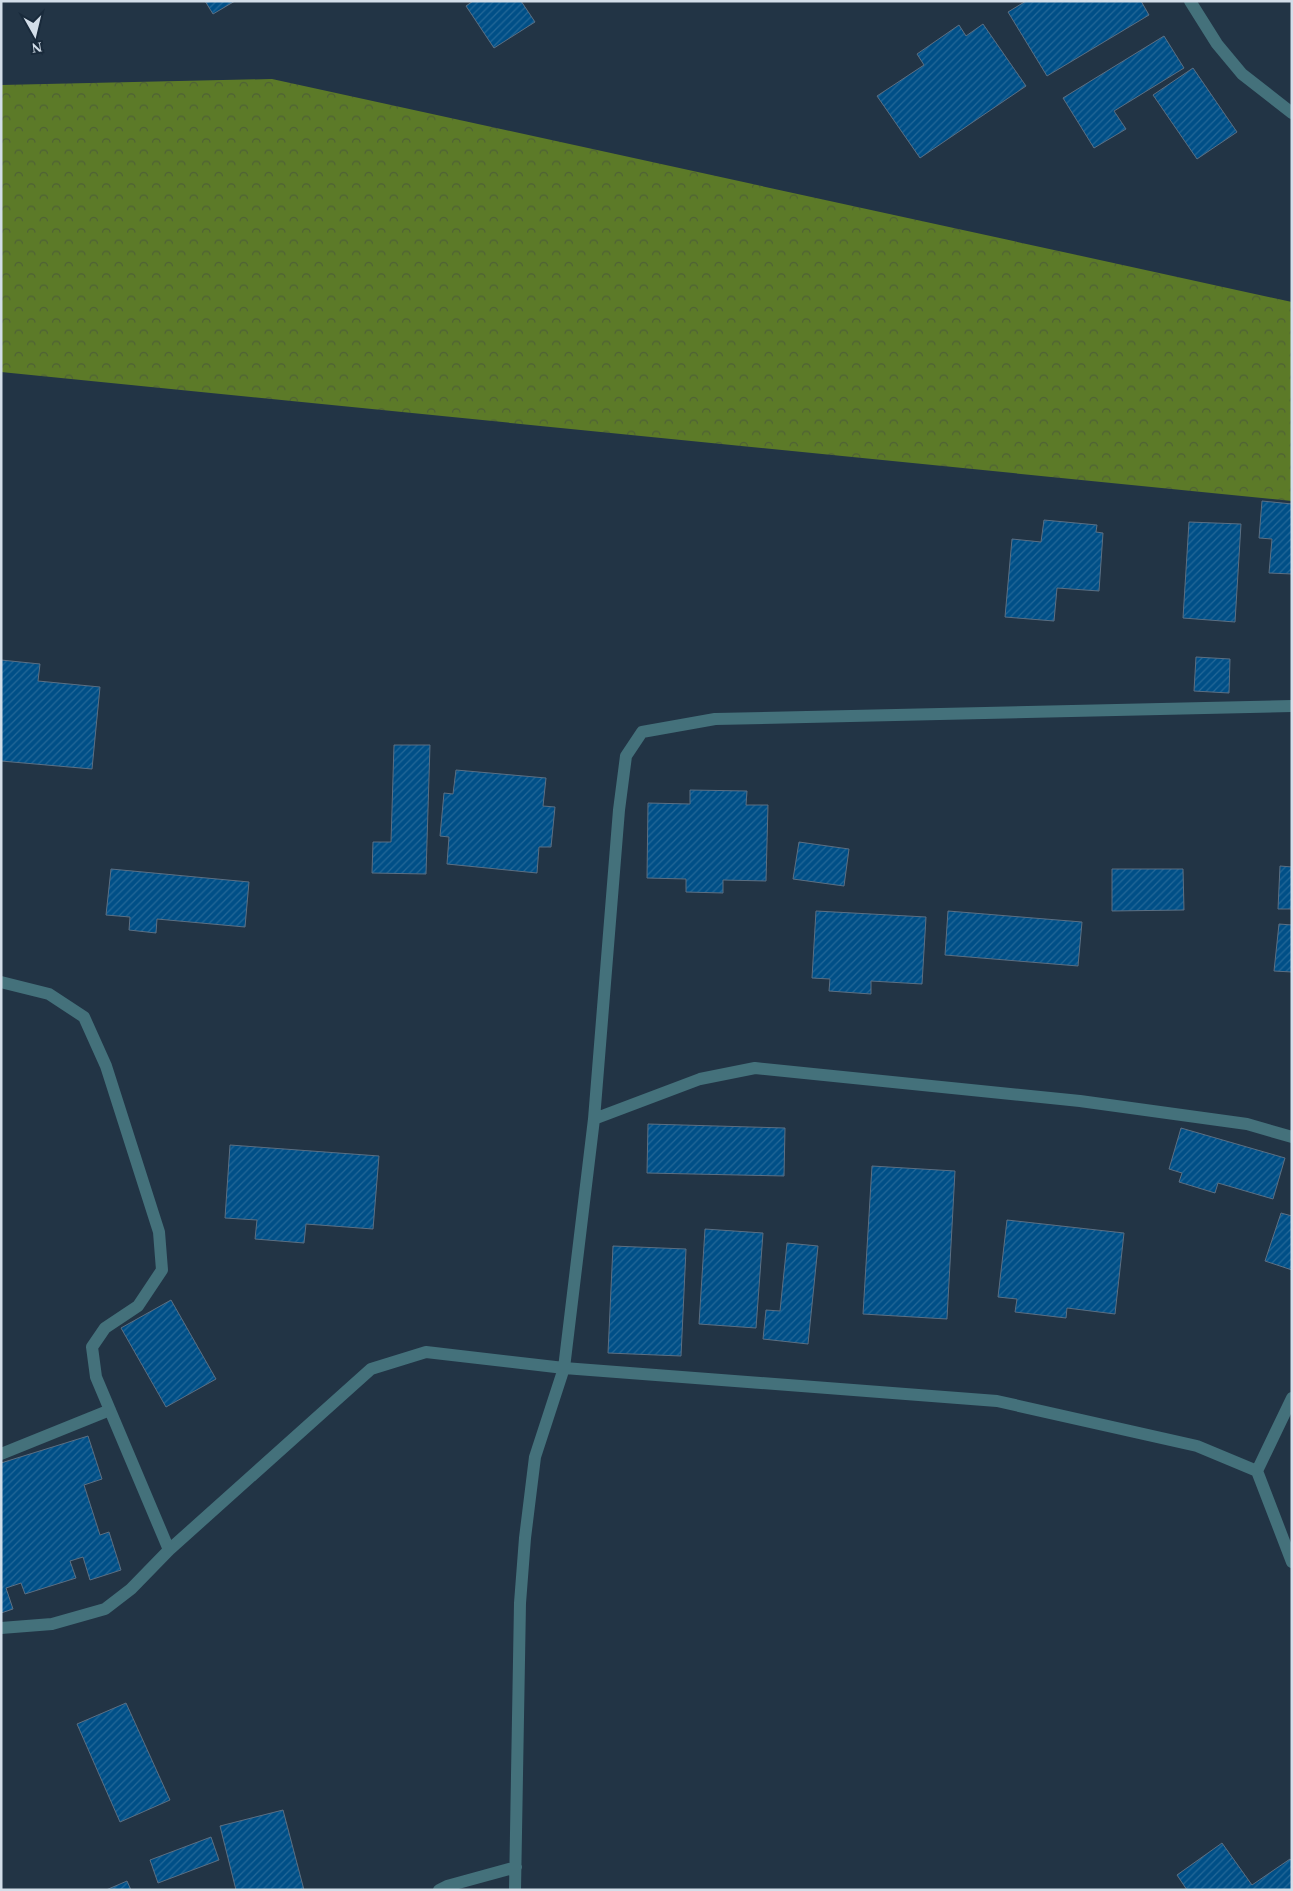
<svg xmlns="http://www.w3.org/2000/svg" width="1293" height="1891" font-family="Georgia,serif">
<defs>
<pattern id="forest-crowns" width="20" height="18" patternUnits="userSpaceOnUse" patternTransform="scale(1.25)"><rect width="20" height="18" fill="#5c7a28"/><path d="M2 6a3 3 0 1 1 6 0M12 15a3 3 0 1 1 6 0" fill="none" stroke="#4f6136"/></pattern>
<pattern id="building-hatch" width="6" height="6" patternUnits="userSpaceOnUse" patternTransform="scale(1.25)"><rect width="6" height="6" fill="#004f87"/><path d="M-1 1l2-2M0 6l6-6M5 7l2-2" fill="none" stroke="#246898"/></pattern>
</defs>
<rect width="100%" height="100%" fill="#223445"/>
<path fill="url(#forest-crowns)" d="M272,79L1292,302V501L1,372V85Z"/>
<path fill="url(#building-hatch)" stroke="#5b6f83" d="M205,1H235L213,14Z
M473,1H521L535,22L494,48L466,6Z
M1026,1H1141L1149,15L1047,76L1008,12Z
M983,24L1026,86L920,158L877,96L924,65L917,54L959,25L966,36Z
M1164,36L1184,68L1114,111L1126,129L1094,148L1063,98Z
M1193,68L1237,132L1197,159L1153,95Z
M1262,501L1292,504V574L1269,573L1272,539L1259,538Z
M1044,520L1097,525L1096,532L1103,533L1099,591L1057,588L1054,621L1005,617L1012,539L1041,542Z
M1189,522L1241,524L1235,622L1183,618Z
M1196,657L1230,659L1229,693L1194,691Z
M1,660L40,664L38,681L100,687L92,769L1,761Z
M394,745H430L426,874L372,873L373,842H391Z
M456,770L546,778L543,806L555,807L551,847H539L537,873L447,864L449,837L440,836L444,793L453,794Z
M690,790L747,791L746,805H768L766,881L723,880V893L686,892V879L647,878L648,803L690,804Z
M799,842L849,849L844,886L793,879Z
M1280,866L1292,867V909H1278Z
M111,869L249,882L245,927L157,919L156,933L129,930L130,917L106,915Z
M1112,869H1183L1184,910L1112,911Z
M816,911L926,917L922,984L871,981V994L829,991L830,979L812,978Z
M948,911L1082,922L1078,966L945,955Z
M1279,924L1292,925V972L1274,971Z
M648,1124L785,1128L784,1176L647,1173Z
M1181,1128L1285,1158L1273,1199L1218,1183L1215,1193L1179,1182L1182,1173L1169,1169Z
M230,1145L379,1156L373,1229L306,1224L304,1243L255,1239L257,1220L225,1218Z
M872,1166L955,1171L947,1319L863,1314Z
M1281,1213L1292,1216V1270L1265,1261Z
M1007,1220L1124,1233L1115,1314L1067,1308L1066,1318L1015,1312L1017,1299L998,1297Z
M705,1229L763,1233L756,1328L699,1324Z
M787,1243L818,1246L808,1344L763,1339L766,1310L780,1311Z
M613,1246L686,1249L681,1356L608,1353Z
M171,1300L216,1379L166,1407L121,1328Z
M88,1436L102,1479L84,1485L100,1535L109,1532L121,1570L90,1580L83,1557L70,1561L76,1578L25,1594L21,1583L6,1588L13,1609L1,1613V1463Z
M126,1703L170,1800L120,1822L77,1724Z
M283,1810L304,1890H236L220,1826Z
M211,1837L219,1860L158,1883L150,1860Z
M1222,1843L1252,1885L1290,1859L1292,1861V1890H1187L1177,1875Z
M127,1881L131,1890H106Z"/>
<g fill="none" stroke-linecap="round" stroke-linejoin="round">
<path stroke="#44717b" stroke-width="12" d="M1190,1L1217,44L1242,74L1292,113
M1,982L49,994L84,1017L106,1066L159,1232L162,1270L138,1306L105,1328L92,1347L96,1377L169,1550
M594,1119L700,1079L755,1068L1080,1101L1247,1124L1292,1137
M1,1454L110,1410
M1257,1471L1292,1398
M1,1628L52,1624L105,1609L131,1589L169,1550L371,1369L426,1352L564,1368L997,1401L1197,1446L1257,1471L1292,1562
M439,1890L447,1886L516,1867
M515,1890L520,1603L525,1538L535,1457L564,1368L594,1119L619,810L626,756L642,732L715,719L1292,706"/>
</g>
<rect width="1293" height="1891" fill="none" stroke="#d3dee9" stroke-width="5"/>
<g transform="translate(35 35) rotate(172)" stroke="#192a3b" stroke-width="4" paint-order="stroke">
<path d="M0-4L9 19L0 12L-9 19Z" fill="#d3dee9"/>
<text y="-8" font-size="14" font-weight="bold" text-anchor="middle" fill="#d3dee9">N</text>
</g>
</svg>
